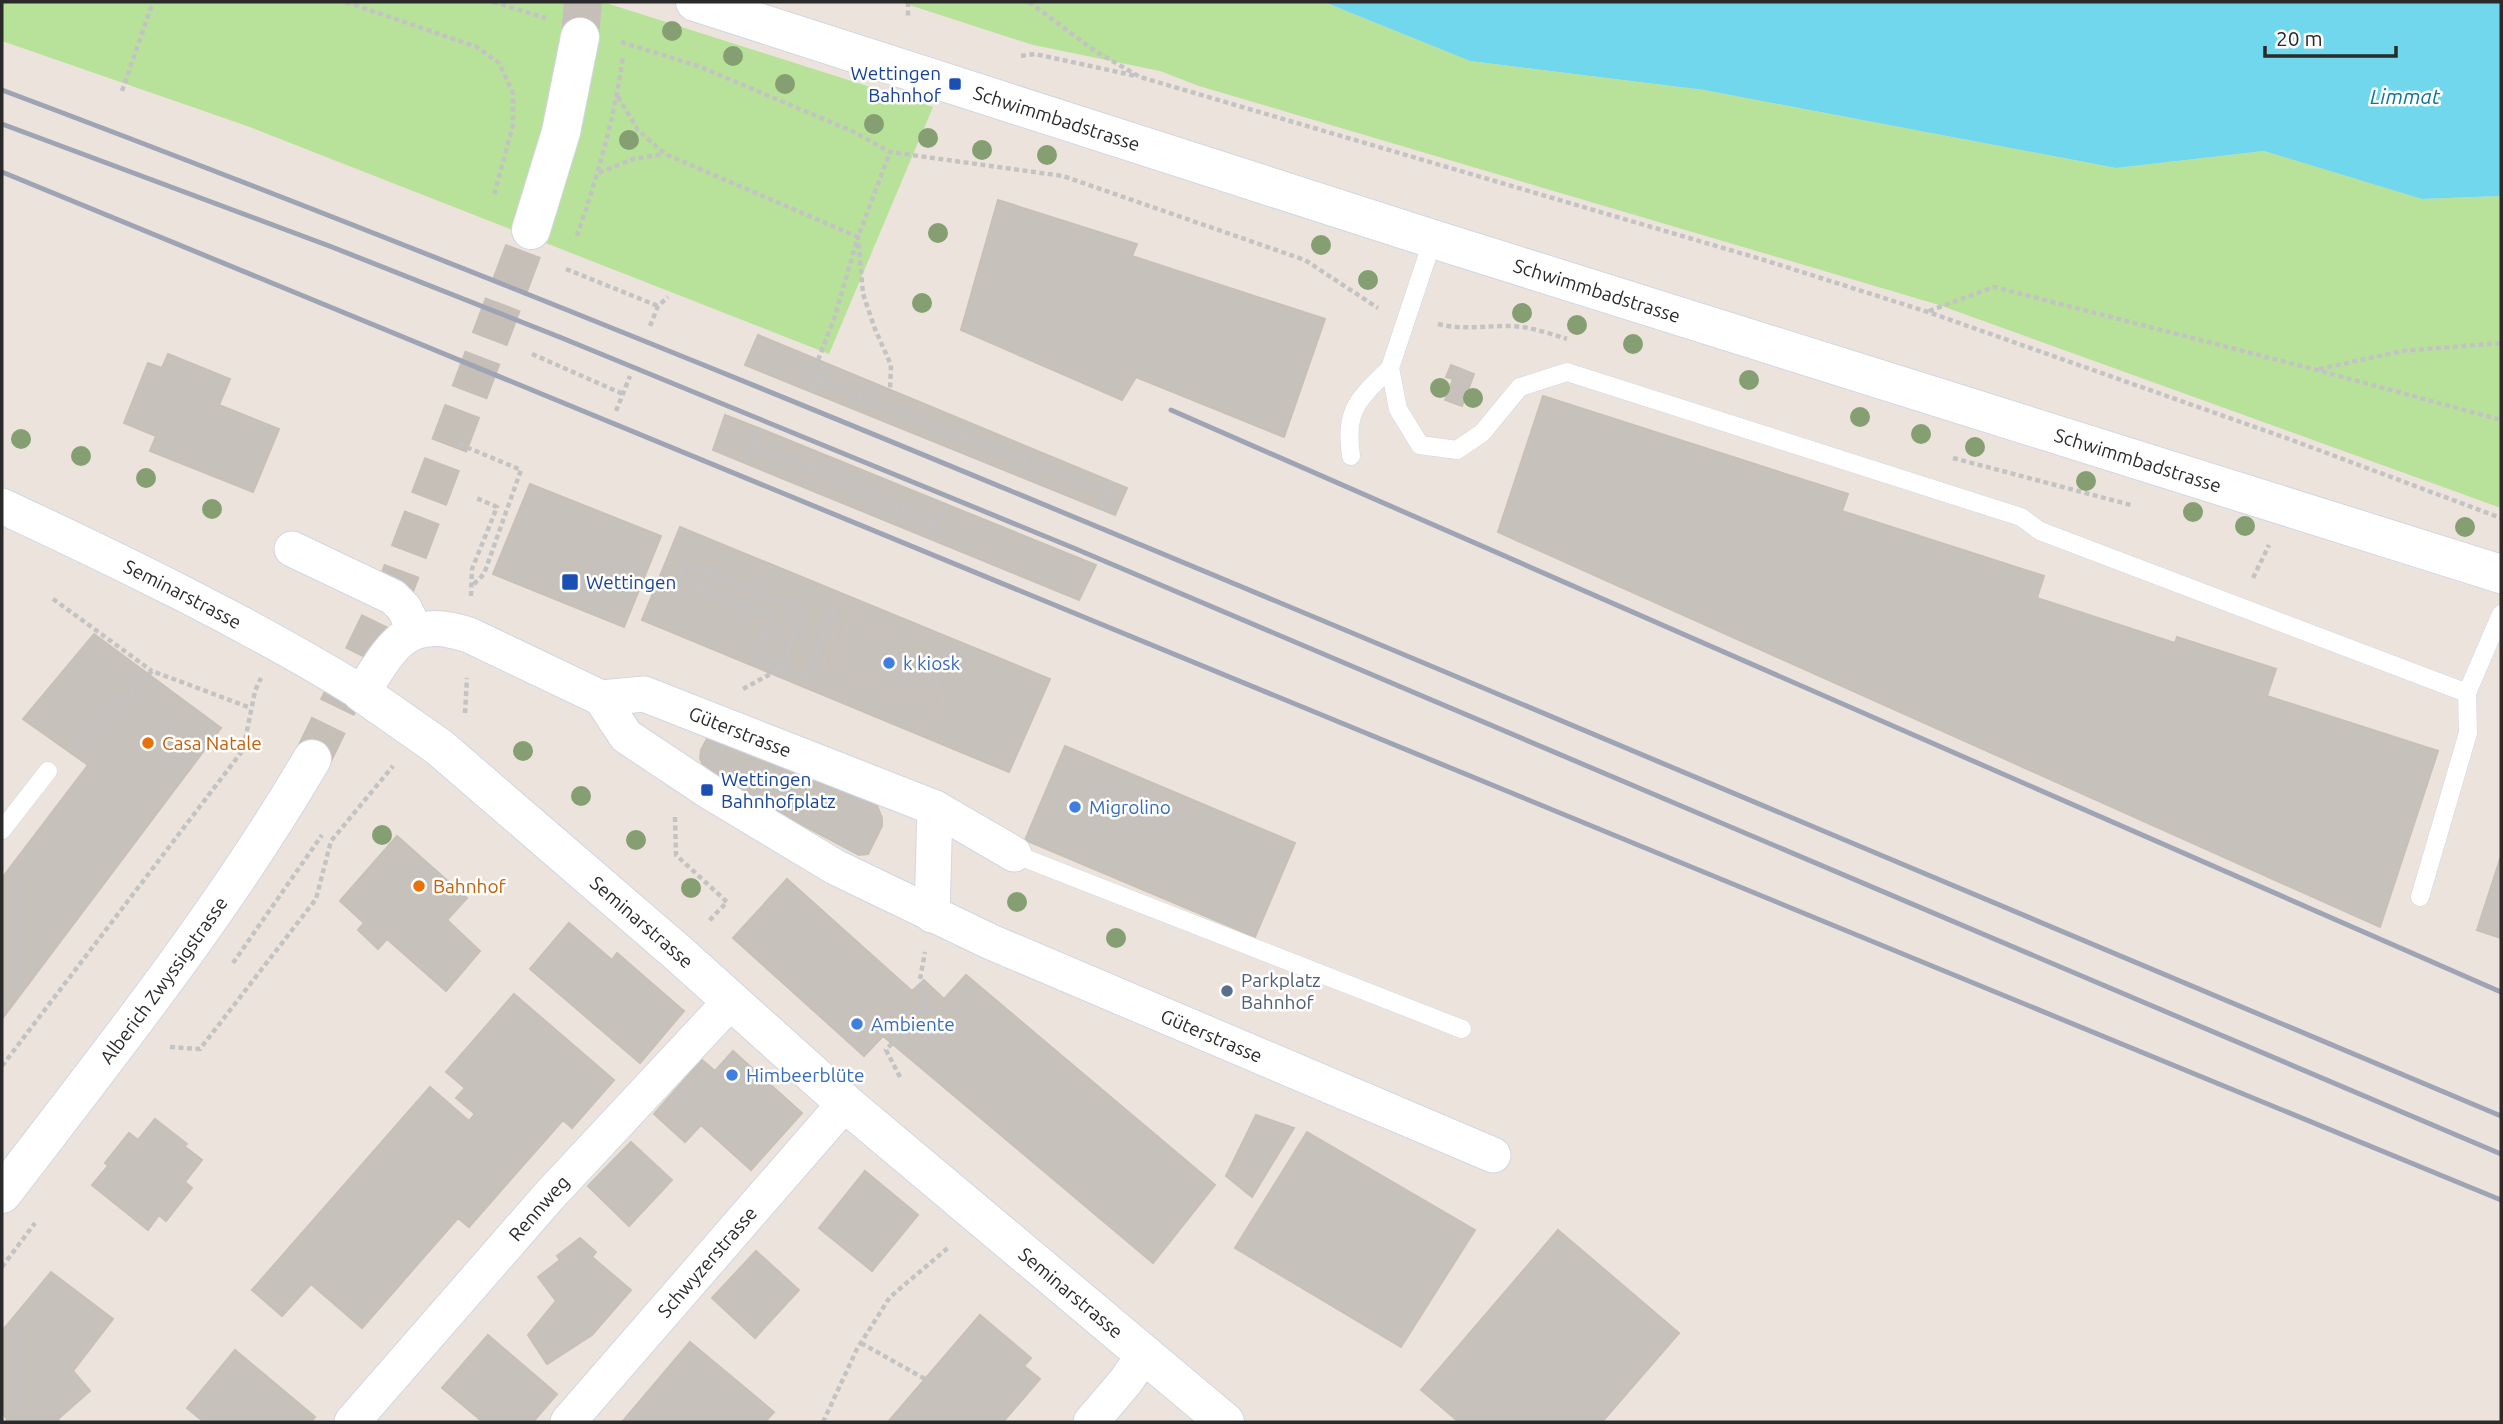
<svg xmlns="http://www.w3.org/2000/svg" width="2503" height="1424" font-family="Ubuntu,sans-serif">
<rect width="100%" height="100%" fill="#ece4dc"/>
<path fill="#b8e299" d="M2,2H603L933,107L829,354L247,126L2,41Z
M900,2H1324L1470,61L1704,90L2116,168L2264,151L2422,199L2501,196V508L1939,305L1199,86L1160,71L1033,45Z"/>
<path fill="#70d7ed" d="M1324,2H2501V196L2422,199L2264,151L2116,168L1704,90L1470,61Z"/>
<path fill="#c7c1bc" stroke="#c7c0b6" stroke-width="2" d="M998,200L1137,244L1132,256L1325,319L1284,437L1136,377L1122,400L961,330Z
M758,335L1127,488L1115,515L745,365Z
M168,354L230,379L219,405L279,429L253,492L150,451L156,436L124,423L148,363L162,368Z
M1451,365L1474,374L1462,406L1445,400L1453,379L1446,377Z
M1543,396L1848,494L1842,511L2044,576L2037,598L2175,643L2177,637L2276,669L2267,696L2438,751L2380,927L1498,532Z
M725,415L761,429L1096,565L1079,600L713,450Z
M530,484L661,536L624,627L493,574Z
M680,527L1050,679L1009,772L642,620Z
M846,618L952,662L934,708L827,664Z
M94,634L221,728L2,1019V878L88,765L23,719Z
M709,735L876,803L882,818V826L868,854L859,855L714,778L704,768L700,758L701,750Z
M1065,746L1295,843L1255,937L1025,840Z
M397,836L467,898L447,920L480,951L446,991L387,939L378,949L358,930L364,923L340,901Z
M2501,856V938L2477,930Z
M787,879L912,991L924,980L944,999L966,975L1215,1185L1153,1263L883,1036L864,1056L733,938Z
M569,923L612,960L617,953L684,1011L640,1063L530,969Z
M514,994L614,1080L572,1128L563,1120L469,1227L458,1218L362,1328L311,1284L282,1316L252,1290L430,1087L469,1121L475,1114L456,1098L465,1088L446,1072Z
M733,1051L802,1113L751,1170L701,1125L685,1142L654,1114L702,1060L715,1071Z
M1256,1115L1294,1128L1252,1197L1226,1176Z
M155,1119L187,1144L184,1146L202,1160L185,1182L192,1188L166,1221L159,1215L148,1230L92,1185L108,1166L105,1163L129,1133L138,1140Z
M1307,1132L1475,1230L1401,1347L1235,1248Z
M631,1142L672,1180L629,1226L588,1186Z
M865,1171L918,1215L872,1271L819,1228Z
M1558,1230L1679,1333L1602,1422H1459L1421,1390Z
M580,1238L596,1252L592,1257L631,1290L592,1335L547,1364L528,1335L556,1301L538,1277L560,1260L557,1256Z
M756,1251L799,1290L755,1338L712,1298Z
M51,1272L113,1319L73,1371L90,1391L58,1419L60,1422H9L2,1413V1331Z
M980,1315L1031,1358L1024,1366L1040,1379L1003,1422H888Z
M488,1335L557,1394L533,1422H483L442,1388Z
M690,1342L774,1412L765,1422H622Z
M235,1350L315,1417L311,1422H204L187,1408Z"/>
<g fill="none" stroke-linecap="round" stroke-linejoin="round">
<path stroke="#c5bfb8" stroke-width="38" stroke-dasharray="38 19" stroke-linecap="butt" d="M580,37L583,2
M312,759L394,591L531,230"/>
<defs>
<path id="service" d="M1433,239L1390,368L1398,409L1420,445L1457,450L1482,433L1520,387L1567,372L2021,517L2040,531L2467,693L2501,614
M1351,456C1344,409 1359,399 1390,368
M2,830L48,771
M1014,854L1462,1029
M2420,897L2468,733L2467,693"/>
<g id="minor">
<path id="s1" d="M2,506C124,563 246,622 362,693C393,644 406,615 469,635L601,698L644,694L935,808L932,915"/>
<path d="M292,549L393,597L404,608L415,630"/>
<path id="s2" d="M601,698L626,736L707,790L835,867L991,942L1493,1155"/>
<path d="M935,808L1014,854"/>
<path id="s3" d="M352,1422L549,1196L731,1001"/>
<path id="s4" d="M568,1422L845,1103"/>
<path d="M1091,1422L1126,1381L1145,1353"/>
</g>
<g id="tertiary">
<path d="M531,230L561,132L580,37"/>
<path id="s5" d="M362,693L439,747L678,953L845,1103L1225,1422"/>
<path id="s6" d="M2,1194C110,1053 222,913 312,759"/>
</g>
<g id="secondary">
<path id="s7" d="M695,2L1433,239L2501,574"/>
</g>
</defs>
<use href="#service" stroke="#d1d6e3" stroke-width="19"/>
<use href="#minor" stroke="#d1d6e3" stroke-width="37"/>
<use href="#tertiary" stroke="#d1d6e3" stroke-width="40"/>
<use href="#secondary" stroke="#d1d6e3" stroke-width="40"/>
<path stroke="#c3c3c3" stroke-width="4.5" stroke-dasharray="5 3.5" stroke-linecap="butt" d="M346,2L477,47L499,63L513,93V125L494,195
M493,2L546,18
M908,2V19
M1029,2L1095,51L1140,77L1764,260L1928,312L2289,439L2501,518
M621,42L698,66L852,131L890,152L1063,176L1305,260L1378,308
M1021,56L1035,54L1136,76
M122,91L153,2
M618,97L638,130L665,154L858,237L890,152
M599,173L633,159L664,154
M577,236C597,177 615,118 623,55
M566,269L658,306
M1929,311L1994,287L2317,370L2501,420
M1438,324C1461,330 1484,326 1508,326C1528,326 1548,333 1567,339
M650,326L658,306L668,297
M532,354L623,394
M818,360L834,319L858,237L863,294L875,329L891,365L890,390
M2319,369L2402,351L2501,343
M819,377L884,407L1106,492
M811,392L824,362
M616,411L630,376
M459,444L521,470L484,574L472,586
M753,445L852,486L935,525
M1953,458L2131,505
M745,463L761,429
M1101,510L1111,481
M931,540L935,525L949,505
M2253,578L2269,545
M471,596L472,569L497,507L474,497
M53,599L152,671
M743,689L781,668L803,611L685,563L679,578L773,616L756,658L806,678L835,606
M465,713L467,678
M69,751L152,671L251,708
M675,817L676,855L727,902L708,922
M233,963L322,835
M170,1047L200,1049L316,899L331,841L393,766
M2,1066L243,750L255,691L261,678
M900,1077L886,1050L928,1004L920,979L925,952
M2,1267L35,1223
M861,1343L925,1379
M823,1422L857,1349L890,1297L950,1246"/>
<use href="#service" stroke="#fff" stroke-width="18"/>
<use href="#minor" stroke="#fff" stroke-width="35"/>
<use href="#tertiary" stroke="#fff" stroke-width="38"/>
<use href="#secondary" stroke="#fff" stroke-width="38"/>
<path stroke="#9fa4b4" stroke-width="5" d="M2,90C510,281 1012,490 1512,700C1842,839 2172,978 2501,1116
M2,124L332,247L562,338L1076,549L2501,1154
M2,172L2501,1200
M1171,410L2501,992"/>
</g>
<g fill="#859f72">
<circle cx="672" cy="31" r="10"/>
<circle cx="733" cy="56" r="10"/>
<circle cx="785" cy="84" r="10"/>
<circle cx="874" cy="124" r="10"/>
<circle cx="928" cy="138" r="10"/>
<circle cx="629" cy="140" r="10"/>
<circle cx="982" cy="150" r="10"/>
<circle cx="1047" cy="155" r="10"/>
<circle cx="938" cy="233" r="10"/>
<circle cx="1321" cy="245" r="10"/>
<circle cx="1368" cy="280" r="10"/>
<circle cx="922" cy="303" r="10"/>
<circle cx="1522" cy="313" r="10"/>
<circle cx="1577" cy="325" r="10"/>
<circle cx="1633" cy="344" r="10"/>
<circle cx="1749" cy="380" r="10"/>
<circle cx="1440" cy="388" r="10"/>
<circle cx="1473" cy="398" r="10"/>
<circle cx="1860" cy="417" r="10"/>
<circle cx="1921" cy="434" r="10"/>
<circle cx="21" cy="439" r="10"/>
<circle cx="1975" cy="447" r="10"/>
<circle cx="81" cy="456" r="10"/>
<circle cx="146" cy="478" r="10"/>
<circle cx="2086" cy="481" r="10"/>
<circle cx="212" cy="509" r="10"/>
<circle cx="2193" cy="512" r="10"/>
<circle cx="2245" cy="526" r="10"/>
<circle cx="2465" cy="527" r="10"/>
<circle cx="523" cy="751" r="10"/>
<circle cx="581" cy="796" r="10"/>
<circle cx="382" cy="835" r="10"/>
<circle cx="636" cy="840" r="10"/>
<circle cx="691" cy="888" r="10"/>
<circle cx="1017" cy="902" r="10"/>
<circle cx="1116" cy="938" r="10"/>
</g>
<g fill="#1a4fb4" stroke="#fff" stroke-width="2.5">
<rect x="948" y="77" width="14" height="14" rx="3.5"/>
<rect x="561" y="573" width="18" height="18" rx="3.5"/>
<rect x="700" y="783" width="14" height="14" rx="3.5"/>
</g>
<g fill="#3f7fe0" stroke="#fff" stroke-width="2.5">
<circle cx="889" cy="663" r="7"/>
<circle cx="1075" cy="807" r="7"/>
<circle cx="857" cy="1024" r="7"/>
<circle cx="732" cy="1075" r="7"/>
</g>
<g fill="#e8710a" stroke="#fff" stroke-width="2.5">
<circle cx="148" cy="743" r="7"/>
<circle cx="419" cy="886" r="7"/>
</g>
<circle fill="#5c6f8a" stroke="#fff" stroke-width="2.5" cx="1227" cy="991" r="7"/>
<g text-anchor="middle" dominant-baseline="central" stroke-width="5" stroke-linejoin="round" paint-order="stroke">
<g font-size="19" fill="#164399" stroke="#fff" text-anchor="start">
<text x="941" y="73" text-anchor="end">Wettingen<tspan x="941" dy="22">Bahnhof</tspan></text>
<text x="586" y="582">Wettingen</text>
<text x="721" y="779">Wettingen<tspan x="721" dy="22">Bahnhofplatz</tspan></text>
</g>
<g font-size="19" fill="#2a2a2a" stroke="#fff">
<text stroke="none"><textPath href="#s7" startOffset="380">Schwimmbadstrasse</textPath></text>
<text stroke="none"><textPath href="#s7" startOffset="947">Schwimmbadstrasse</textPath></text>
<text stroke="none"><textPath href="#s7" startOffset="1514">Schwimmbadstrasse</textPath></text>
<text stroke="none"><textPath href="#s1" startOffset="201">Seminarstrasse</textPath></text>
<text stroke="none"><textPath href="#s1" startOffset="836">Güterstrasse</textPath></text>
<text stroke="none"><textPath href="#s5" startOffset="362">Seminarstrasse</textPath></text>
<text stroke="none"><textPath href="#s6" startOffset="268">Alberich Zwyssigstrasse</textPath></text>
<text stroke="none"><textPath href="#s2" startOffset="705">Güterstrasse</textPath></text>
<text stroke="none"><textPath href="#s3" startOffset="284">Rennweg</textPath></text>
<text stroke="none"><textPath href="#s4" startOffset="212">Schwyzerstrasse</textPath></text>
<text stroke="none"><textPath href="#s5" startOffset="929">Seminarstrasse</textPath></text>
</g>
<g font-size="19" fill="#366cbe" stroke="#fff" text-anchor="start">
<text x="903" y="663">k kiosk</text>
<text x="1089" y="807">Migrolino</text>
<text x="871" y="1024">Ambiente</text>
<text x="746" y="1075">Himbeerblüte</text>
</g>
<g font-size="19" fill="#c56008" stroke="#fff" text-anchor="start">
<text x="162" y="743">Casa Natale</text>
<text x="433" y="886">Bahnhof</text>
</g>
<g font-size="19" fill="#4e5e75" stroke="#fff" text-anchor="start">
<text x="1241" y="980">Parkplatz<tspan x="1241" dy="22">Bahnhof</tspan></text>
</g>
<g font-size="21" font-style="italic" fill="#0e769a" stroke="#fff">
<text x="2405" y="96">Limmat</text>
</g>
</g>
<rect width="2503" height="1424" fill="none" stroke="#2a2a2a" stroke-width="7"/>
<path d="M2265 46v10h131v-10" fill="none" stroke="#2a2a2a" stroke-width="3.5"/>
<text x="2276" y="46" font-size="21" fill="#2a2a2a" stroke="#ffffff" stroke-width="5" paint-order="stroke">20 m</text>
</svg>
